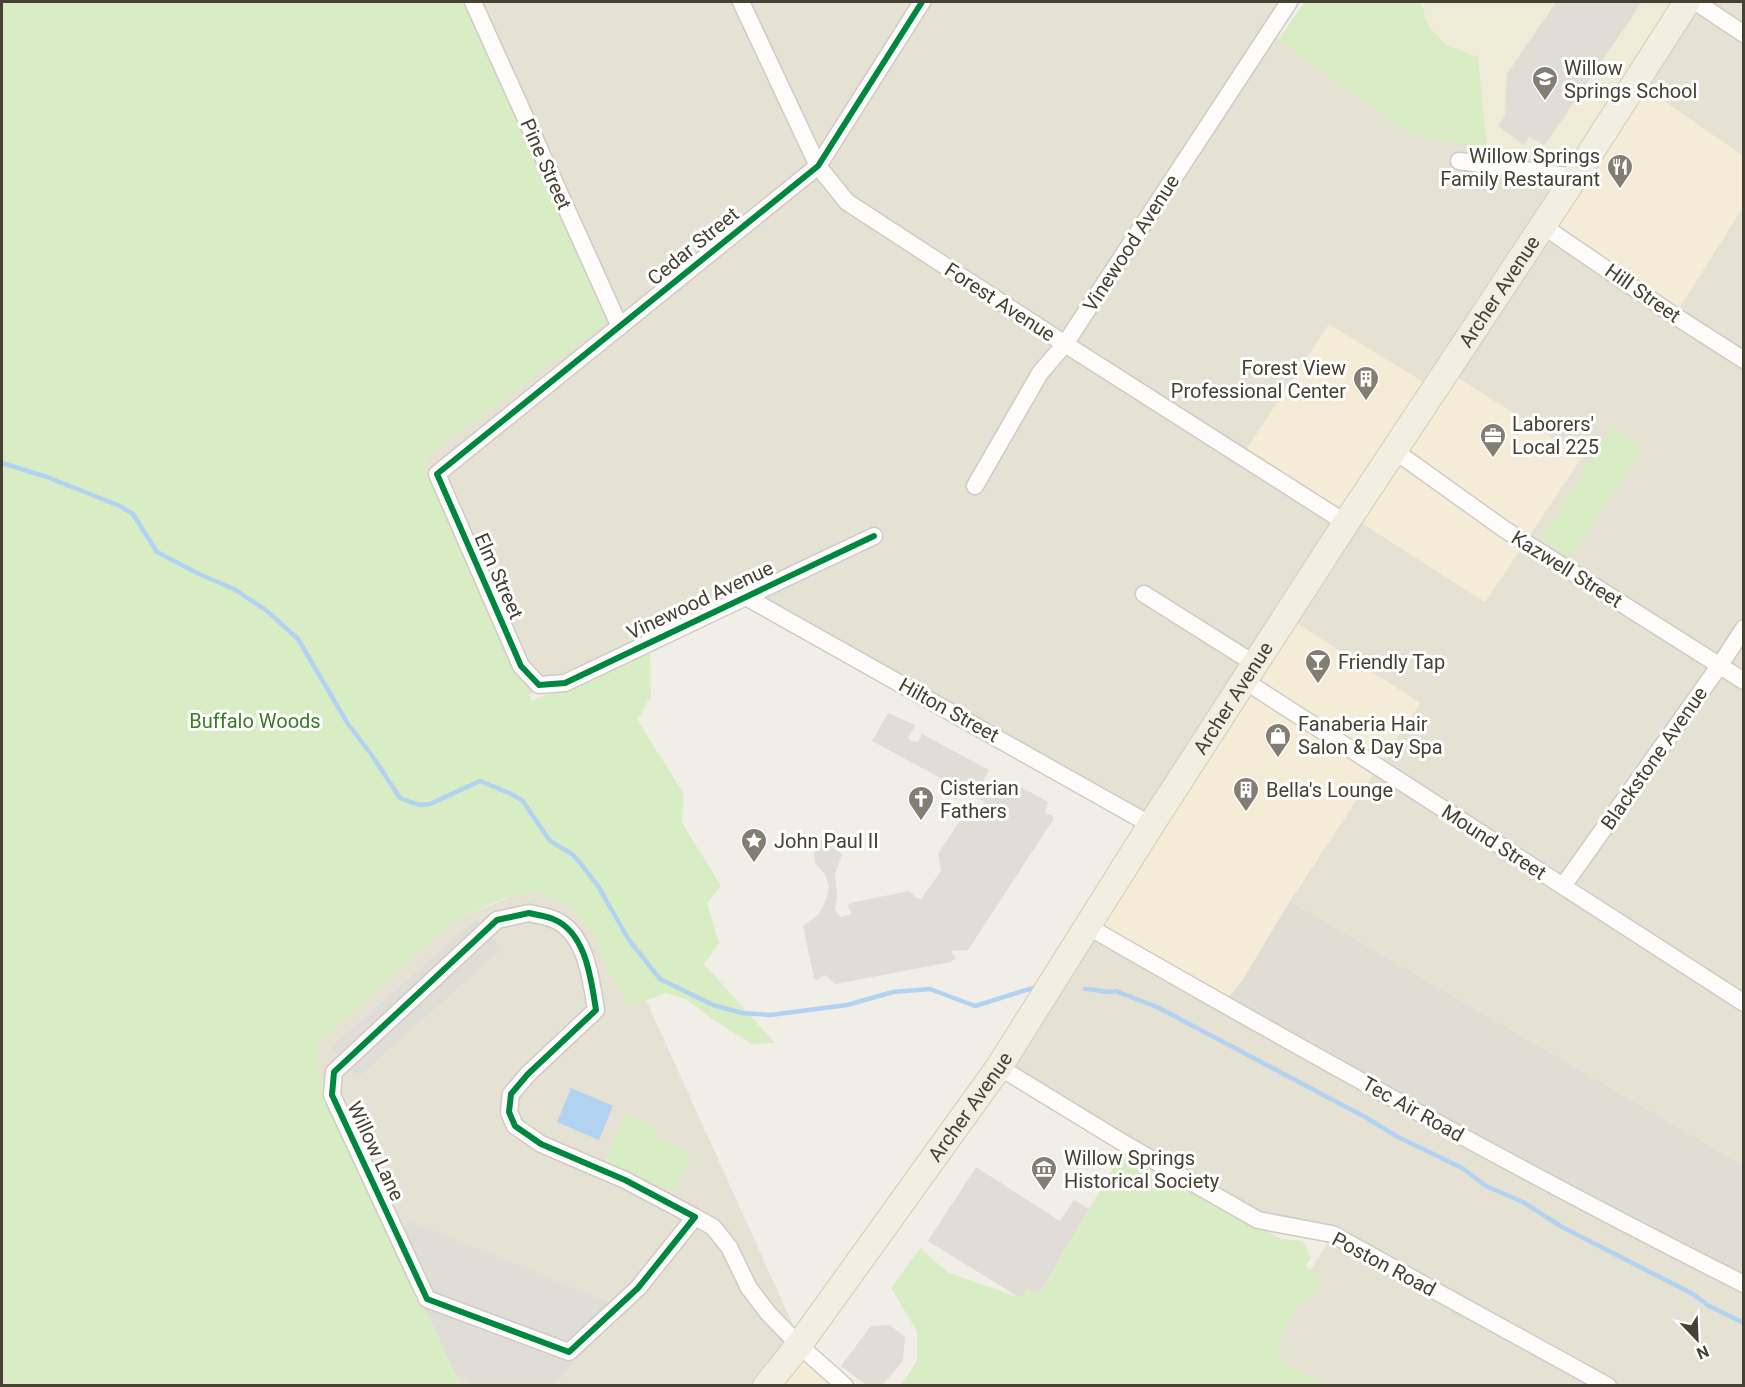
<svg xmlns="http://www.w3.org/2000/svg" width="1745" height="1387" font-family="Roboto,sans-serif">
<rect width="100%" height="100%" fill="#f0eee6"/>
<path fill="#e5e1d3" d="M463,2H1284L1266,30L1410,134L1577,164L1342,517L1149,818L745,592L529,695L424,466L427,457L586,269Z
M1694,2H1743V156L1639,84Z
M1743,207V1165L1290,901L1420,703L1289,618L1354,518L1485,602L1582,457L1450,373L1545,229L1678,310Z
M539,891L568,905L596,937L609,974L630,1006L646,1000L798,1336L756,1385H460L324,1088L317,1066L318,1043L433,938L463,917L510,897Z
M1091,928L1743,1280V1385H1302L1253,1358L1336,1230L1260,1215L1001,1067Z"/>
<path fill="#f4ecd7" d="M1639,84L1743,156V207L1678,310L1545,229Z
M1329,324L1428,385L1450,373L1582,457L1485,602L1354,518L1244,453Z
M1289,618L1420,703L1290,901L1242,981L1226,1001L1091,928Z
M802,1348L845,1386H771Z"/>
<path fill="#e0ddd4" d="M1290,901L1743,1165V1280L1226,1001L1242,981Z"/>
<path fill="#efebd7" d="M1421,2H1673L1569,163L1487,148L1478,57L1446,45L1427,26Z"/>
<path fill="#d8edc3" d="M2,2H463L606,314L604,324L427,456L424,466L532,701L650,649L651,696L637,720L684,794L682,823L721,886L707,903L719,943L704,964L775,1043L752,1044L718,1023L686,999L666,993L630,1006L609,974L596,937L568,905L539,891L504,898L463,917L433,938L318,1043L317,1066L324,1088L460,1385L2,1386Z
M1305,2H1421L1428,26L1446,45L1478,57L1487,148L1410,134L1278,40Z
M1612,426L1643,448L1570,557L1541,539Z
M626,1112L656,1129L655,1137L691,1153L674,1192L637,1175L604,1164Z
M1121,1155L1282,1239L1303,1241L1311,1259L1305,1265L1323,1280L1312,1296L1297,1306L1278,1340L1279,1360L1325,1385H901L917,1361V1331L891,1288L920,1248L947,1272L1020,1298L1027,1287L1039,1294Z"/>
<path fill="#dfddd6" d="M1556,2H1642L1545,145L1529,137L1524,145L1498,126L1505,116L1507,74Z
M888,713L915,725L908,738L911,741L918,742L922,734L989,770L983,782L1014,798L1021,787L1048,802L1045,812L1046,814L1053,815V820L968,950L951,951L956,958L951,962L835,984L825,975L817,980L814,978L803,926L819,914L826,900L829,887L825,874L815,863L814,853L821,840L842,854L835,874L837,895L835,910L841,917L852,914L848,906L850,903L909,891L915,897L921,899L941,871L938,854L967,810H979L985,802L872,741Z
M476,919L502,949L357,1078L330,1048Z
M976,1167L1060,1221L1074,1200L1089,1209L1039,1294L1027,1288L1020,1298L928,1241Z
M407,1220L612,1304L615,1318L554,1385H477L455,1374L398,1249Z
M890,1325L905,1337L903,1361L882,1385H866L841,1366L871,1326Z"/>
<path fill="#b2d2f2" d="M571,1088L613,1106L599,1140L557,1122Z"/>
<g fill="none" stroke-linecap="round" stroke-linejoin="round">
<path stroke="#b2d2f2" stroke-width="4.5" d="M2,463L47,477L120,506L133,514L157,552L199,574L234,589L267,611L298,639L348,724L371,754L400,798L419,805L430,804L480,781L509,793L522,800L550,841L572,854L581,864L598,886L629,940L660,979L713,1005L742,1013L770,1015L847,1005L893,992L930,989L975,1006L1036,987
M1085,989C1095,989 1108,994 1116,991L1159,1008L1367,1118L1396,1136L1462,1168L1486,1186L1523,1202L1562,1227L1693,1294L1709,1306L1744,1323"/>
<defs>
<path id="minor" d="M473,2L620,327
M741,2L818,166L847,202L1065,344L1346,523
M1696,2L1744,34
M1459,161L1575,177
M1543,226L1672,314L1744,360
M1395,451L1504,529L1744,681
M975,486L1040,373L1065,344L1289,2
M874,536L565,683L539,685L521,666L437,474L818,166L922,2
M1144,594L1255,664
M746,597L1151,825
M1245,681L1744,1003
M1563,886L1720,665L1744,628
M529,913C537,915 545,916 553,919C586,932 591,979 596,1010L528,1074L511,1094L509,1112L515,1126L541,1144L625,1180L695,1217L638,1288L569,1352L427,1299L332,1095L334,1072L497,920Z
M1087,926C1303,1050 1521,1172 1744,1284
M999,1067L1125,1144L1258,1220L1332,1234L1608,1386
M695,1217L713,1227L729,1247L749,1288L768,1313L799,1345L845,1386"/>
<g id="primary">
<path id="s1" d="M766,1386L799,1345L999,1067L1151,825L1346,523L1575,177L1687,2"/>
</g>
</defs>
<use href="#minor" stroke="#ceccc4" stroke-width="19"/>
<use href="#primary" stroke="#d4ceb2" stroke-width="28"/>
<use href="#minor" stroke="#fdfcfb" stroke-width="16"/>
<use href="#primary" stroke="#f1eee2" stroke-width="26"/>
<defs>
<path id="cycleway" d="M874,536L565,683L539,685L521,666L437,474L818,166L922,2
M529,913C537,915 545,916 553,919C586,932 591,979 596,1010L528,1074L511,1094L509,1112L515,1126L541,1144L625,1180L695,1217L638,1288L569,1352L427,1299L332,1095L334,1072L497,920Z"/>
</defs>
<use href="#cycleway" stroke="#fff" stroke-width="10"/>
<use href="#cycleway" stroke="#00873e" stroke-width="6"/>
</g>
<defs>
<symbol id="school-pin" viewBox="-11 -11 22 30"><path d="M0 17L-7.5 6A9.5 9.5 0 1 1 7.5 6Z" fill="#827e72" stroke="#fff"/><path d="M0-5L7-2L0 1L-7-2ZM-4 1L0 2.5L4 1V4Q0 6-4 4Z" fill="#fff"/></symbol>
<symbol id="restaurant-pin" viewBox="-11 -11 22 30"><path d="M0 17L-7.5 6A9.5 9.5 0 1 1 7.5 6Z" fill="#827e72" stroke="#fff"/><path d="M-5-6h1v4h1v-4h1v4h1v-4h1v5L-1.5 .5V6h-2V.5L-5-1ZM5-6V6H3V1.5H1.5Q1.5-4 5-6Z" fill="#fff"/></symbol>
<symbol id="building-pin" viewBox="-11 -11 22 30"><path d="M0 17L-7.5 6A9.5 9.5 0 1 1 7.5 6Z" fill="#827e72" stroke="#fff"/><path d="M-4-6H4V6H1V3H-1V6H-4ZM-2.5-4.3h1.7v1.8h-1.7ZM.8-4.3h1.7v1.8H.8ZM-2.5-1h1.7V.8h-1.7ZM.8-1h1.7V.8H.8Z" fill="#fff"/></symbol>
<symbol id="office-pin" viewBox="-11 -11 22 30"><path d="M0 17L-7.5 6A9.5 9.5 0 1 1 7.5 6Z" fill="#827e72" stroke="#fff"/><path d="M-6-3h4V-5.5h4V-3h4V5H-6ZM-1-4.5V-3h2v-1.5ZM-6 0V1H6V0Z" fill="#fff"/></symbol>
<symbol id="bar-pin" viewBox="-11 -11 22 30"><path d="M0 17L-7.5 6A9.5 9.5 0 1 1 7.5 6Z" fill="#827e72" stroke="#fff"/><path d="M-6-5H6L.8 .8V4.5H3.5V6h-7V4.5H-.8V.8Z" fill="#fff"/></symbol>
<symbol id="shop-pin" viewBox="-11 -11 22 30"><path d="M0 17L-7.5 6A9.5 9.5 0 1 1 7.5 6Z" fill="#827e72" stroke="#fff"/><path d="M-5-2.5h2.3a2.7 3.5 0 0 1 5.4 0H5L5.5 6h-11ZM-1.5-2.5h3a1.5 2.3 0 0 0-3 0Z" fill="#fff"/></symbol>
<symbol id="church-pin" viewBox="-11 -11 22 30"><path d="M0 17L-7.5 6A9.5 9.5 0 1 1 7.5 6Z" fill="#827e72" stroke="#fff"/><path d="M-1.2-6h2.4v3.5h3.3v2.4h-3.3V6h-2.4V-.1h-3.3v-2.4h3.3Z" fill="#fff"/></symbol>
<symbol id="sight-pin" viewBox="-11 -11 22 30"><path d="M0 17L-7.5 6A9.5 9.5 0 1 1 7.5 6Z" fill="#827e72" stroke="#fff"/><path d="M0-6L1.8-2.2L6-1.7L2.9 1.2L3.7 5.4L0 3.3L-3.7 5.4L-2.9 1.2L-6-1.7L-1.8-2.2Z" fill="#fff"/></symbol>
<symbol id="museum-pin" viewBox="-11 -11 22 30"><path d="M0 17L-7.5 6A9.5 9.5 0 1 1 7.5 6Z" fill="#827e72" stroke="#fff"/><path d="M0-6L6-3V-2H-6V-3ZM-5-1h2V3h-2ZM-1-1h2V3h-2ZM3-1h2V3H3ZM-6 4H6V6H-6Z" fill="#fff"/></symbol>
</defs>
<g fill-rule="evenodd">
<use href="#school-pin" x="1530" y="64" width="30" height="40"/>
<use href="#restaurant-pin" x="1605" y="152" width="30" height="40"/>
<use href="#building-pin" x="1351" y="364" width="30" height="40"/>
<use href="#office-pin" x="1478" y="421" width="30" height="40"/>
<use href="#bar-pin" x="1303" y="647" width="30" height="40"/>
<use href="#shop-pin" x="1263" y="721" width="30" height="40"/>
<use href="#building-pin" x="1231" y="775" width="30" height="40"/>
<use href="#church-pin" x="906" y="784" width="30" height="40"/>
<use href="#sight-pin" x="739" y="826" width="30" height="40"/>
<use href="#museum-pin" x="1029" y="1154" width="30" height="40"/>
</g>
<g text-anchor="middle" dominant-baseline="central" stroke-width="6" stroke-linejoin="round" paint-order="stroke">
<g font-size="20" fill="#464133" stroke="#fff" text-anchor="start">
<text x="1564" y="68">Willow<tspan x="1564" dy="23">Springs School</tspan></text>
<text x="1600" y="156" text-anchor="end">Willow Springs<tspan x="1600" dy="23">Family Restaurant</tspan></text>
<text x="1346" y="368" text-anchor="end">Forest View<tspan x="1346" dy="23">Professional Center</tspan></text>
<text x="1512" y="424">Laborers'<tspan x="1512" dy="23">Local 225</tspan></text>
<text x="1338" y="662">Friendly Tap</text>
<text x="1298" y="724">Fanaberia Hair<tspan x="1298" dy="23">Salon &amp; Day Spa</tspan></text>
<text x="940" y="788">Cisterian<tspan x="940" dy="23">Fathers</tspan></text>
<text x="1266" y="790">Bella's Lounge</text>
<text x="774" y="841">John Paul II</text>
<text x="1064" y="1158">Willow Springs<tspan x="1064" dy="23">Historical Society</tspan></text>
</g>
<g font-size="20" fill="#464133" stroke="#fff">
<text transform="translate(546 164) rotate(66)">Pine Street</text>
<text transform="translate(1131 243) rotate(-57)">Vinewood Avenue</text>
<text transform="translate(693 246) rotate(-39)">Cedar Street</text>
<text stroke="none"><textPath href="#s1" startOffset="1318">Archer Avenue</textPath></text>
<text transform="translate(1643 293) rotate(35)">Hill Street</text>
<text transform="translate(1000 302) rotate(33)">Forest Avenue</text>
<text transform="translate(1567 569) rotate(32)">Kazwell Street</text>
<text transform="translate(499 576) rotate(66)">Elm Street</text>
<text transform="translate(700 600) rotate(-25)">Vinewood Avenue</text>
<text stroke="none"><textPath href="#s1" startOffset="832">Archer Avenue</textPath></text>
<text transform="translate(949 710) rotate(29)">Hilton Street</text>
<text transform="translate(1654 758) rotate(-55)">Blackstone Avenue</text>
<text transform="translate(1494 842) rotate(33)">Mound Street</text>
<text stroke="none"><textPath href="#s1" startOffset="346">Archer Avenue</textPath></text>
<text transform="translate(1413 1109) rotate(29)">Tec Air Road</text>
<text transform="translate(376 1151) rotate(65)">Willow Lane</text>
<text transform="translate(1384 1264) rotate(28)">Poston Road</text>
</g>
<g font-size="20" fill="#397d21" stroke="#fff">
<text x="255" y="721">Buffalo Woods</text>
</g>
</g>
<rect width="1745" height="1387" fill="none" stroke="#464133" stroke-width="6"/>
<g transform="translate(1697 1339) rotate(157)" stroke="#ffffff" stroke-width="4.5" paint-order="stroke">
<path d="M0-4.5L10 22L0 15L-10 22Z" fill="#464133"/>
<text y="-9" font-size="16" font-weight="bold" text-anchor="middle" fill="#464133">N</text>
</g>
</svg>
